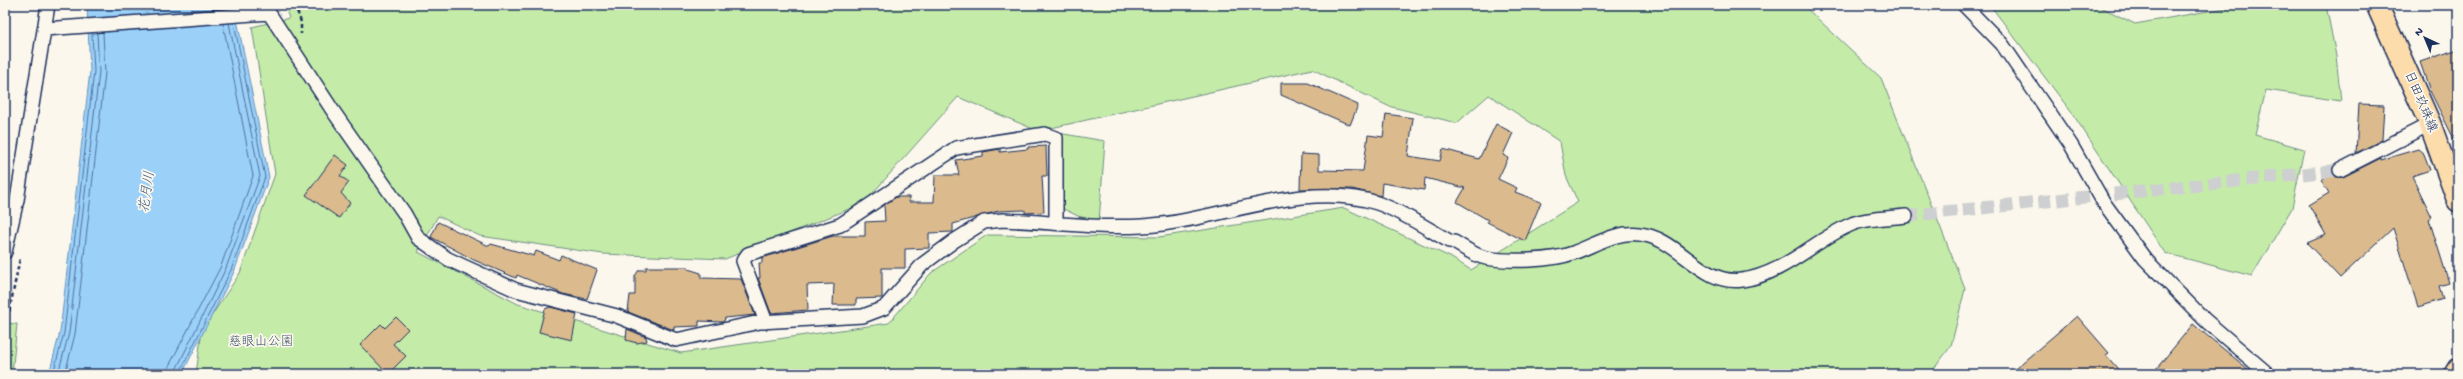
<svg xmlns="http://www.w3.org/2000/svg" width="2463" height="379" font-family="'Gochi Hand','Klee One',sans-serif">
<rect width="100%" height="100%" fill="#fbf7ec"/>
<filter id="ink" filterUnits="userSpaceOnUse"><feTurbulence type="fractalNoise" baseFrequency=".025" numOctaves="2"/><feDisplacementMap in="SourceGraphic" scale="8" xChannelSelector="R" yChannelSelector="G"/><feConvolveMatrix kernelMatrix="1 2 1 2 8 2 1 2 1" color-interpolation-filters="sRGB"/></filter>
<g filter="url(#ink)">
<path fill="#c4eca8" stroke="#708e83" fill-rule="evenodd" d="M284,5H1803L1881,78L1965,289L1951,346L1930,374H196L202,330L240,273L275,174L252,27L289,18ZM1312,69L1388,106L1457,123L1489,95L1560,142L1566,176L1578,202L1471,270L1450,257L1344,208L1159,237L987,235L931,273L889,323L681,353L518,304L418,252L438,216L480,236L603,254L725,259L864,203L958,97L1038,131Z
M1990,5H2097L2135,24L2231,7L2326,5L2336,56L2341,101L2266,90L2255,135L2304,149L2292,208L2252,276L2165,253L2072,113Z
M1058,133L1105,141L1099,222L1078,216L1055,205Z
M5,323L17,324L12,374H5Z"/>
<path fill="#9bd1f9" stroke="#6890bb" d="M87,5H234L269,177L234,272L182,374H49L60,332L90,71Z"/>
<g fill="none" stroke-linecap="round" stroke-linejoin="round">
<path stroke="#4e709c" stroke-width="1" d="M53,374L64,333L94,71L92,33
M58,374L69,333L99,72L97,33
M65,374L75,334L105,73L103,32
M168,374L169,366L221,266L253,176L223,24
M174,374L226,268L260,176L229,23
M179,374L231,270L265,177L234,23"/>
</g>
<path fill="#dbbb8e" stroke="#1b2f5e" d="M2458,49V147L2430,91L2420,62Z
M1281,83H1308L1358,105L1350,125L1281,95Z
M2359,104L2384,105L2382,140L2356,153Z
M1386,114L1413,118L1408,156L1440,161L1443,149L1479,159L1496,124L1513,133L1503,155L1508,158L1498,179L1517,188L1515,192L1541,202L1525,241L1487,222L1488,220L1457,202L1465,188L1425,178L1424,190L1382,183L1381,196L1352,189H1300L1301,154L1319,155V170L1363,171L1368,135L1383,137Z
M1046,146L1047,176H1042L1044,212L1025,213V210L998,211L953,224V232L929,233V248L905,249V268H882V298L856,299V305H833L834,284L807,285L808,310L771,313L758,278H760L759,263H762V258L833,236H865V222L885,221L884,205L896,197H909V202H934L935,175H959L956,160L983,156V152L1000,149V152L1028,149V147Z
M2418,149L2424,154L2430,170L2412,176L2432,217L2429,219L2449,283L2439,286L2443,299L2418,307L2393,228L2340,278L2307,243L2326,235L2309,205L2329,193L2321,180L2333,173L2336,177H2343L2381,158V160Z
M335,155L348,165L340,176L349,182L341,193L350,203L339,218L306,195Z
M438,222L489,246L491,244L534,256L536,251L559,260L561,255L597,270L587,299L563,294L517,275L516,278L474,260L431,237Z
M646,267H688V269L701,273V278L741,279L755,315L725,318L724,321L722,322L699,321V326L674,327V330L628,312L630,295H635V276L639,270H646Z
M550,307L577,314L572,340L539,332L545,309Z
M2077,316L2109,353L2106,355L2122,374H2009Z
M396,317L408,329L393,344L406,356L388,374L360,345L381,324L385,328Z
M2193,324L2254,374H2152Z
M627,329L646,337L647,341L637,343L626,340Z"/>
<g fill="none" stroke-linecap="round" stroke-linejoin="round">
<path stroke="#cecfd0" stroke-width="13" stroke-dasharray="13 6" stroke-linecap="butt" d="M1906,216L2340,170"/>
<defs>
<path id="street" d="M266,5L269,13L333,111L404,213L418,238L448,259L463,266L516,290L617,316L676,340L760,322L863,316L884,308L923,264L954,241L984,222L1003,220C1056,222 1110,231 1163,224C1231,215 1309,181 1377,203C1403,212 1426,228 1449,241L1454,242C1463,247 1475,256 1486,258C1508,262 1552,261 1573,253C1595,245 1616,231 1639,234C1678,237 1701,286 1742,280C1785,274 1814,240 1852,224C1865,218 1891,218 1906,216
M1964,5L2002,44L2071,145L2104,203L2145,259L2205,320L2268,374
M44,29L269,13
M2340,170L2430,124
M5,252L17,200L48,5
M766,322L743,261L748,254L840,225L956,148L1045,134L1056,138V223"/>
<path id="primary" d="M2377,5L2430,124L2458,201
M2455,374L2458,369"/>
</defs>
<use href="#street" stroke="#1b2f5e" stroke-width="16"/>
<use href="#primary" stroke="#1b2f5e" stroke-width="24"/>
<path stroke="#1b2f5e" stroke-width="2.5" stroke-dasharray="4 3" stroke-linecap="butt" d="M295,5L301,22V34
M5,332L20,258"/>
<use href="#street" stroke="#fbf7ec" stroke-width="13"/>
<use href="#primary" stroke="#fddcac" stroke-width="21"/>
</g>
</g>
<g text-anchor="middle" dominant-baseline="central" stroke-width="3.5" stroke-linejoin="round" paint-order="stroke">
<g font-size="13" fill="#1b2f5e" stroke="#fbf7ec">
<text transform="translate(2420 102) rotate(67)">日田玖珠線</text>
</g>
<g font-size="13" fill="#3d556d" stroke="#fbf7ec">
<text x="261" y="342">慈眼山公園</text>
</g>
<g font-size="14" font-style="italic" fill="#3b5885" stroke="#fbf7ec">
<text transform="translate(148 192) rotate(-82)">花月川</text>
</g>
</g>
<rect width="2463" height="379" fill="none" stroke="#fbf7ec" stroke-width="20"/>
<rect x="10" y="10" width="2443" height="359" fill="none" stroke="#1b2f5e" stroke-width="1.5" filter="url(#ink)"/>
<g transform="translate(2425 38) rotate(316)" stroke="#fbf7ec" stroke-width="3" paint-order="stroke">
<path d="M0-3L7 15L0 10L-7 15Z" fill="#1b2f5e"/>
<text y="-6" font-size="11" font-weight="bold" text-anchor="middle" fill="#1b2f5e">N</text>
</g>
</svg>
